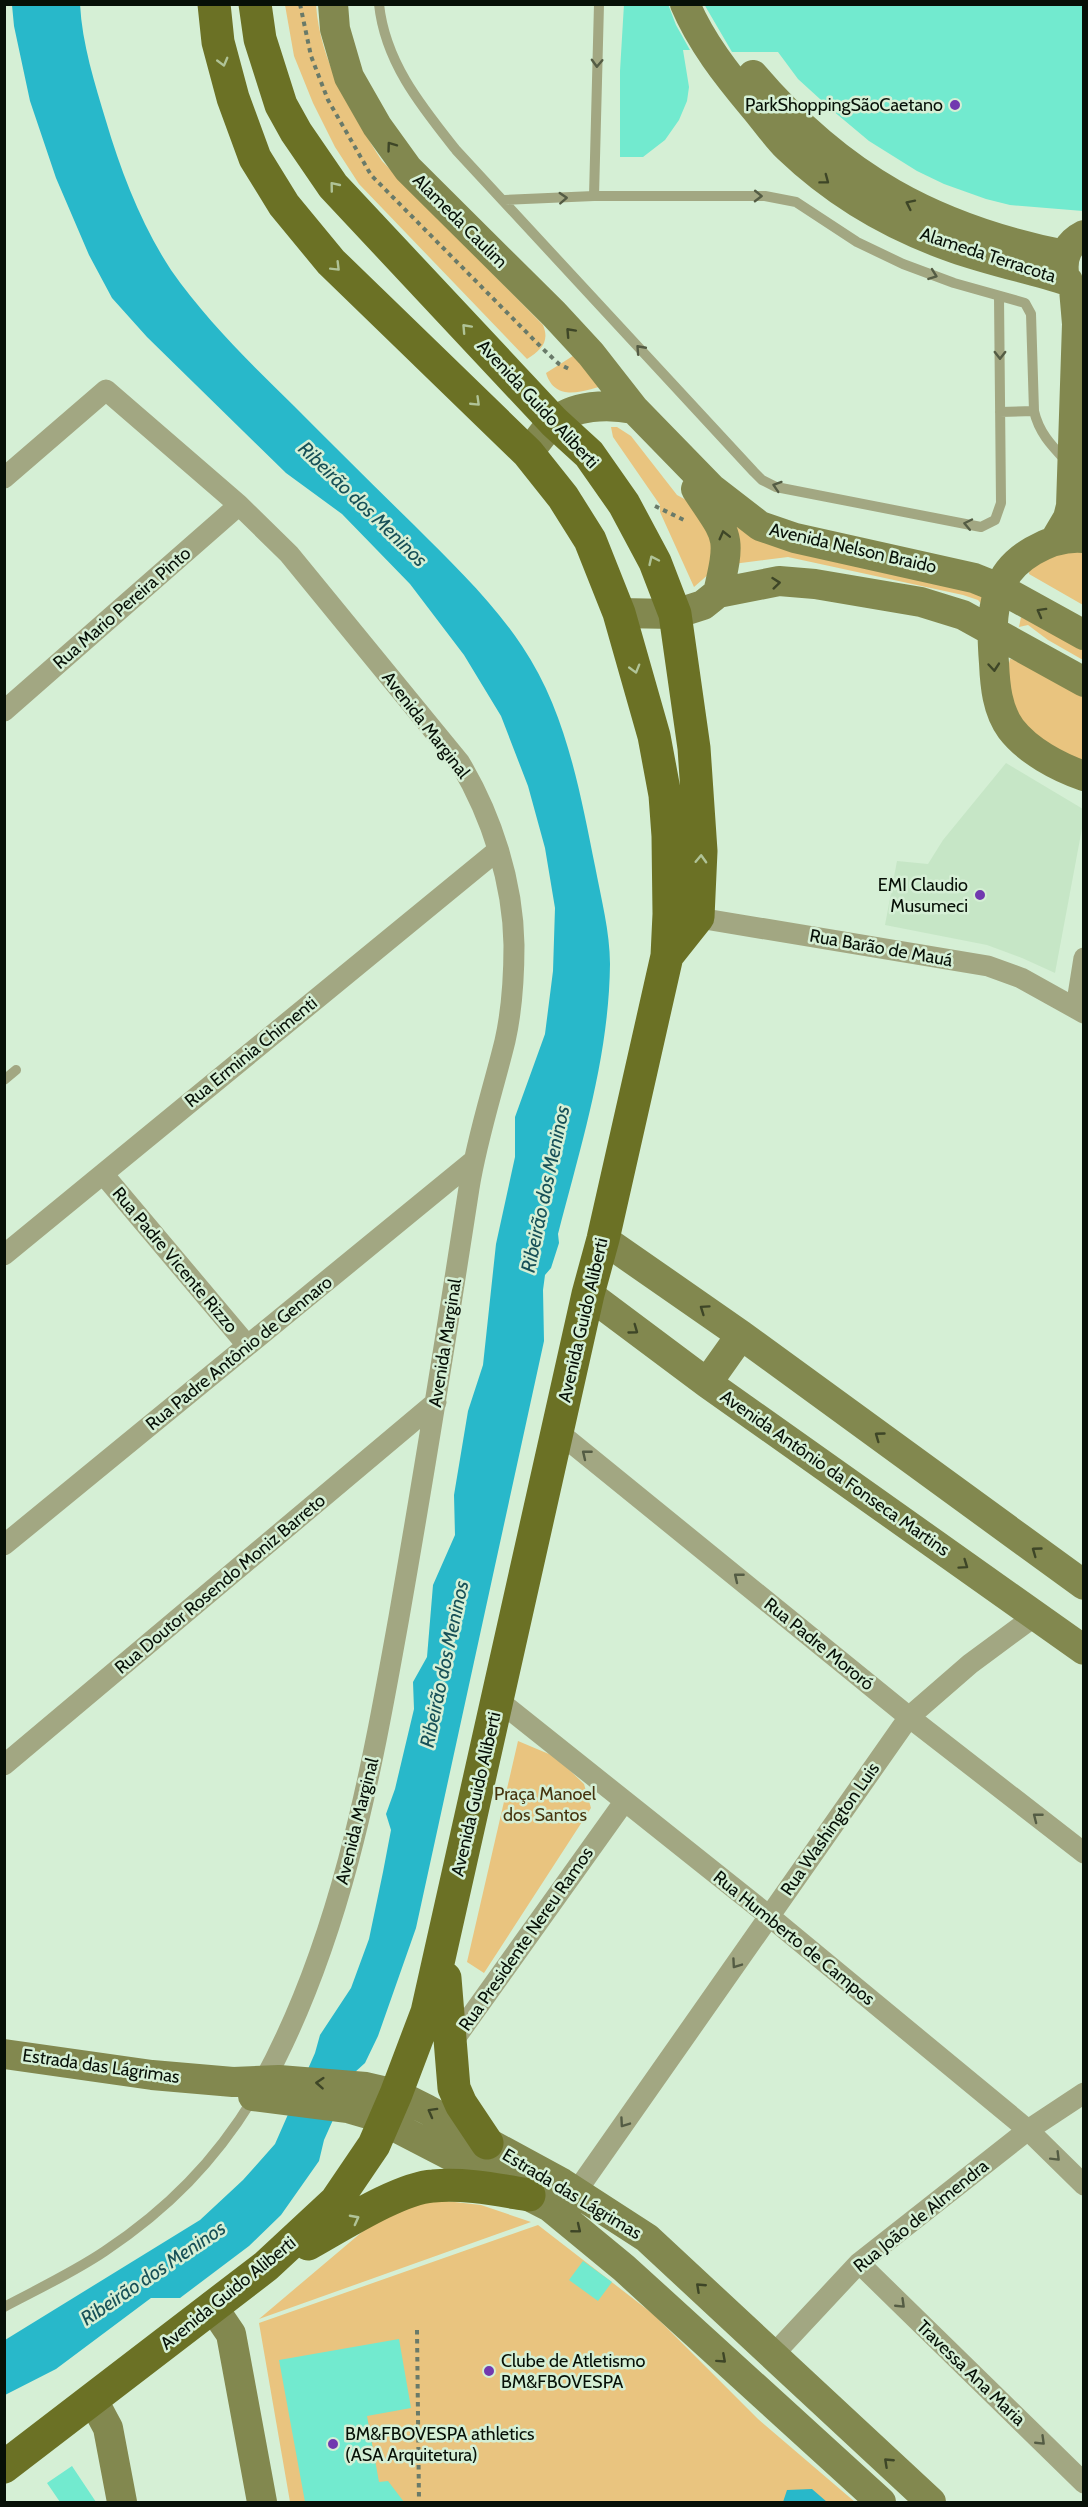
<svg xmlns="http://www.w3.org/2000/svg" width="1088" height="2507" font-family="Cabin,sans-serif">
<rect width="100%" height="100%" fill="#d5efd5"/>
<path fill="#c6e6c6" d="M1006,763L1083,809V823L1055,973L1022,958L987,945L885,925L897,861L928,864L943,840Z"/>
<path fill="#e9c47f" d="M285,5H316C320,62 352,113 382,161L543,325C550,342 541,350 527,359L359,184L335,147L313,103L294,56Z
M576,354L611,384C587,389 556,405 546,373Z
M611,427H617L631,436L677,495L688,501L714,525L710,573L694,587L660,512V505L613,437Z
M736,524L982,590L985,608L978,600L963,595L788,557L733,564Z
M1053,549H1083V605L1029,574L1030,563Z
M1021,617L1083,648V660L1048,640L1028,625L1019,627Z
M1010,659L1024,661L1083,694V768L1021,735L1005,681Z
M518,1741L556,1757L584,1784L591,1808L484,1973L467,1962Z
M428,2199L481,2205L531,2222L259,2319L388,2210Z
M538,2225L653,2314L758,2419L855,2502H290L259,2323Z"/>
<path fill="#28b8ca" d="M80,4C82,44 95,84 106,121C121,172 142,226 171,270C206,320 250,363 294,406C334,446 374,486 414,525C453,564 492,601 522,646C566,711 580,792 595,866C601,898 610,932 610,964C609,1057 581,1145 558,1234L559,1243L551,1268L545,1275L543,1290L544,1341L416,1928L378,2036L365,2063L354,2073L324,2140L319,2161L281,2215L249,2246L180,2298H151L56,2369L5,2395V2340L200,2220L243,2180L275,2144L315,2053L320,2035L351,1988L369,1939L383,1872L391,1830L386,1814L395,1789L414,1709L413,1682L427,1657L433,1585L455,1535L454,1495L468,1411L483,1365L496,1244L515,1157V1117L545,1034L553,971L555,908L545,848L528,786L501,716L464,655L410,584L342,514L286,473L147,337L112,298L89,255L56,178L30,101L14,26L12,5Z
M812,2489L827,2502H783L787,2490Z"/>
<path fill="#72eacf" d="M624,4H668L676,25L690,50H683L689,87L687,101L679,120L665,140L643,157H620V71Z
M704,4H1083V211L1010,205L986,199L944,184L917,171L869,141L832,110L798,79L778,52H732Z
M583,2261L612,2282L598,2301L569,2280Z
M399,2339L411,2408L367,2416L379,2482L388,2481L404,2502H305L279,2360Z
M72,2466L96,2502H60L47,2483Z"/>
<g fill="none" stroke-linecap="round" stroke-linejoin="round">
<path stroke="#697a69" stroke-width="4" stroke-dasharray="4.5 4.5" stroke-linecap="butt" d="M300,4L311,56L328,100L371,175L542,348L559,364L569,369
M655,506L686,521
M417,2330L419,2502"/>
<path stroke="#a2a782" stroke-width="10" d="M379,4C385,62 421,106 456,150L754,472L762,480L776,487L981,527L995,520L1001,503L999,297
M594,196L599,4
M505,200L594,196H765L796,202L857,242L903,264L954,283L1025,303L1031,314L1034,411C1039,433 1052,446 1067,462
M1000,412L1034,411
M4,1080L16,1070
M4,2307C38,2289 74,2272 105,2251C168,2209 215,2161 254,2097"/>
<path stroke="#a2a782" stroke-width="21" d="M4,478L106,390L239,505L289,554L460,763C492,817 513,882 514,945C514,977 512,1010 505,1041C493,1090 477,1138 469,1188C447,1331 424,1474 399,1617C370,1779 340,1945 259,2090
M4,711L239,505
M687,916L988,966L1021,978L1084,1013
M1076,1008L1084,958
M103,1174L247,1345
M4,1255L498,850
M557,1431L909,1717L1084,1853
M4,1545L473,1161
M498,1700L769,1916L1028,2130L1084,2185
M4,1765L436,1402
M449,2047L624,1802
M576,2192L909,1717L970,1664L1035,1616
M859,2263L1084,2483
M773,2355L859,2263L1028,2130L1084,2093"/>
<path stroke="#82884f" stroke-width="30" d="M333,4L335,29L349,77L377,126L408,169L554,314L591,354L634,409
M685,4C701,42 727,75 753,106C765,120 775,135 788,148C835,193 893,227 954,248C991,261 1030,269 1068,281
M753,75C840,177 934,229 1065,255
M1064,273C1062,256 1068,243 1084,235
M528,453C536,444 543,432 552,424C573,404 609,404 634,409L711,488L760,526L795,538L974,578L999,588L1084,635
M696,489C728,538 732,533 718,593
M1084,538C1051,535 1009,558 999,590C991,614 992,638 994,663C995,685 997,710 1011,729C1028,751 1058,767 1084,776
M1055,540L1068,518L1071,506L1077,324L1074,289
M619,613L675,614L703,605L718,593L779,581L815,584L921,602L963,615L1084,682
M603,1239L741,1335L1084,1585
M588,1294L707,1383L1084,1650
M707,1383L741,1335
M4,2054L152,2075L233,2082L279,2080L366,2087L396,2094L426,2109L562,2183L647,2238L931,2502
M253,2096L348,2108L372,2115L550,2207L624,2268L881,2502
M212,2306L231,2334L262,2502
M93,2400L108,2428L122,2502"/>
<path stroke="#6b7125" stroke-width="33" d="M255,4L260,39L281,105L296,132L333,186L554,422L589,454L624,504L655,562L675,614L694,748L701,851L698,917L667,956
M445,1978L454,2088L461,2104L487,2143
M308,2244C339,2227 399,2188 433,2186C465,2183 498,2190 529,2195
M4,2467L266,2266L336,2201L374,2145L396,2094L427,2012L588,1294L603,1239L667,956L669,914L668,836L665,795L654,736L619,613L590,540L563,497L528,453L331,262L284,205L255,158L233,98L218,42L214,4"/>
</g>
<defs><path id="oneway-chevron" d="M-2-3.5L2.5 0L-2 3.5" fill="none" stroke-width="1.6" stroke-linecap="round" stroke-linejoin="round" transform="scale(1.5)"/></defs>
<g stroke="#b0c397">
<use href="#oneway-chevron" transform="translate(223 62) rotate(75)"/>
<use href="#oneway-chevron" transform="translate(334 186) rotate(-129)"/>
<use href="#oneway-chevron" transform="translate(336 267) rotate(45)"/>
<use href="#oneway-chevron" transform="translate(466 328) rotate(-133)"/>
<use href="#oneway-chevron" transform="translate(476 402) rotate(44)"/>
<use href="#oneway-chevron" transform="translate(653 560) rotate(-115)"/>
<use href="#oneway-chevron" transform="translate(635 669) rotate(74)"/>
<use href="#oneway-chevron" transform="translate(701 859) rotate(-88)"/>
<use href="#oneway-chevron" transform="translate(355 2219) rotate(-28)"/>
</g>
<g stroke="#545c44">
<use href="#oneway-chevron" transform="translate(597 63) rotate(92)"/>
<use href="#oneway-chevron" transform="translate(758 196) rotate(1)"/>
<use href="#oneway-chevron" transform="translate(563 198) rotate(-3)"/>
<use href="#oneway-chevron" transform="translate(933 275) rotate(20)"/>
<use href="#oneway-chevron" transform="translate(640 349) rotate(-132)"/>
<use href="#oneway-chevron" transform="translate(1000 355) rotate(90)"/>
<use href="#oneway-chevron" transform="translate(777 486) rotate(-162)"/>
<use href="#oneway-chevron" transform="translate(968 524) rotate(-168)"/>
<use href="#oneway-chevron" transform="translate(586 1454) rotate(-141)"/>
<use href="#oneway-chevron" transform="translate(738 1577) rotate(-141)"/>
<use href="#oneway-chevron" transform="translate(1037 1817) rotate(-142)"/>
<use href="#oneway-chevron" transform="translate(736 1964) rotate(125)"/>
<use href="#oneway-chevron" transform="translate(624 2123) rotate(125)"/>
<use href="#oneway-chevron" transform="translate(1056 2157) rotate(45)"/>
<use href="#oneway-chevron" transform="translate(901 2304) rotate(44)"/>
<use href="#oneway-chevron" transform="translate(1041 2441) rotate(44)"/>
</g>
<g stroke="#3e4627">
<use href="#oneway-chevron" transform="translate(391 146) rotate(-126)"/>
<use href="#oneway-chevron" transform="translate(825 180) rotate(37)"/>
<use href="#oneway-chevron" transform="translate(910 204) rotate(-154)"/>
<use href="#oneway-chevron" transform="translate(570 332) rotate(-133)"/>
<use href="#oneway-chevron" transform="translate(724 535) rotate(-104)"/>
<use href="#oneway-chevron" transform="translate(776 583) rotate(-6)"/>
<use href="#oneway-chevron" transform="translate(1041 612) rotate(-151)"/>
<use href="#oneway-chevron" transform="translate(994 667) rotate(85)"/>
<use href="#oneway-chevron" transform="translate(704 1309) rotate(-145)"/>
<use href="#oneway-chevron" transform="translate(634 1330) rotate(36)"/>
<use href="#oneway-chevron" transform="translate(879 1436) rotate(-144)"/>
<use href="#oneway-chevron" transform="translate(1036 1551) rotate(-144)"/>
<use href="#oneway-chevron" transform="translate(964 1565) rotate(35)"/>
<use href="#oneway-chevron" transform="translate(320 2083) rotate(-176)"/>
<use href="#oneway-chevron" transform="translate(432 2112) rotate(-151)"/>
<use href="#oneway-chevron" transform="translate(577 2229) rotate(39)"/>
<use href="#oneway-chevron" transform="translate(700 2287) rotate(-137)"/>
<use href="#oneway-chevron" transform="translate(722 2359) rotate(42)"/>
<use href="#oneway-chevron" transform="translate(888 2462) rotate(-137)"/>
</g>
<g fill="#7139af" stroke="#d5efd5" stroke-width="2">
<circle cx="955" cy="105" r="6"/>
<circle cx="980" cy="895" r="6"/>
<circle cx="489" cy="2371" r="6"/>
<circle cx="333" cy="2444" r="6"/>
</g>
<g text-anchor="middle" dominant-baseline="central" stroke-width="5" stroke-linejoin="round" paint-order="stroke">
<g font-size="18" fill="#071007" stroke="#d5efd5" text-anchor="end">
<text x="943" y="105">ParkShoppingSãoCaetano</text>
<text x="968" y="885">EMI Claudio<tspan x="968" dy="21">Musumeci</tspan></text>
<text x="501" y="2361" text-anchor="start">Clube de Atletismo<tspan x="501" dy="21">BM&amp;FBOVESPA</tspan></text>
<text x="345" y="2434" text-anchor="start">BM&amp;FBOVESPA athletics<tspan x="345" dy="21">(ASA Arquitetura)</tspan></text>
</g>
<g font-size="18" fill="#071007" stroke="#d5efd5">
<text transform="translate(460 221) rotate(45)">Alameda Caulim</text>
<text transform="translate(988 255) rotate(18)">Alameda Terracota</text>
<text transform="translate(538 404) rotate(47)">Avenida Guido Aliberti</text>
<text transform="translate(853 548) rotate(13)">Avenida Nelson Braido</text>
<text transform="translate(122 608) rotate(-41)">Rua Mario Pereira Pinto</text>
<text transform="translate(426 725) rotate(52)">Avenida Marginal</text>
<text transform="translate(881 948) rotate(10)">Rua Barão de Mauá</text>
<text transform="translate(251 1052) rotate(-39)">Rua Erminia Chimenti</text>
<text transform="translate(175 1260) rotate(50)">Rua Padre Vicente Rizzo</text>
<text transform="translate(583 1320) rotate(-77)">Avenida Guido Aliberti</text>
<text transform="translate(445 1343) rotate(-81)">Avenida Marginal</text>
<text transform="translate(239 1353) rotate(-39)">Rua Padre Antônio de Gennaro</text>
<text transform="translate(835 1473) rotate(35)">Avenida Antônio da Fonseca Martins</text>
<text transform="translate(220 1584) rotate(-40)">Rua Doutor Rosendo Moniz Barreto</text>
<text transform="translate(819 1644) rotate(39)">Rua Padre Mororó</text>
<text transform="translate(476 1794) rotate(-77)">Avenida Guido Aliberti</text>
<text transform="translate(357 1821) rotate(-76)">Avenida Marginal</text>
<text transform="translate(830 1829) rotate(-55)">Rua Washington Luis</text>
<text transform="translate(794 1938) rotate(39)">Rua Humberto de Campos</text>
<text transform="translate(526 1939) rotate(-55)">Rua Presidente Nereu Ramos</text>
<text transform="translate(101 2066) rotate(8)">Estrada das Lágrimas</text>
<text transform="translate(572 2194) rotate(31)">Estrada das Lágrimas</text>
<text transform="translate(921 2216) rotate(-39)">Rua João de Almendra</text>
<text transform="translate(228 2293) rotate(-39)">Avenida Guido Aliberti</text>
<text transform="translate(971 2373) rotate(44)">Travessa Ana Maria</text>
</g>
<g font-size="18" fill="#46340e" stroke="#d5efd5">
<text x="545" y="1794">Praça Manoel<tspan x="545" dy="21">dos Santos</tspan></text>
</g>
<g font-size="20" font-style="italic" fill="#175057" stroke="#d5efd5">
<text transform="translate(363 504) rotate(44)">Ribeirão dos Meninos</text>
<text transform="translate(545 1189) rotate(-78)">Ribeirão dos Meninos</text>
<text transform="translate(444 1664) rotate(-78)">Ribeirão dos Meninos</text>
<text transform="translate(153 2273) rotate(-34)">Ribeirão dos Meninos</text>
</g>
</g>
<rect width="1088" height="2507" fill="none" stroke="#071007" stroke-width="12"/>
</svg>
